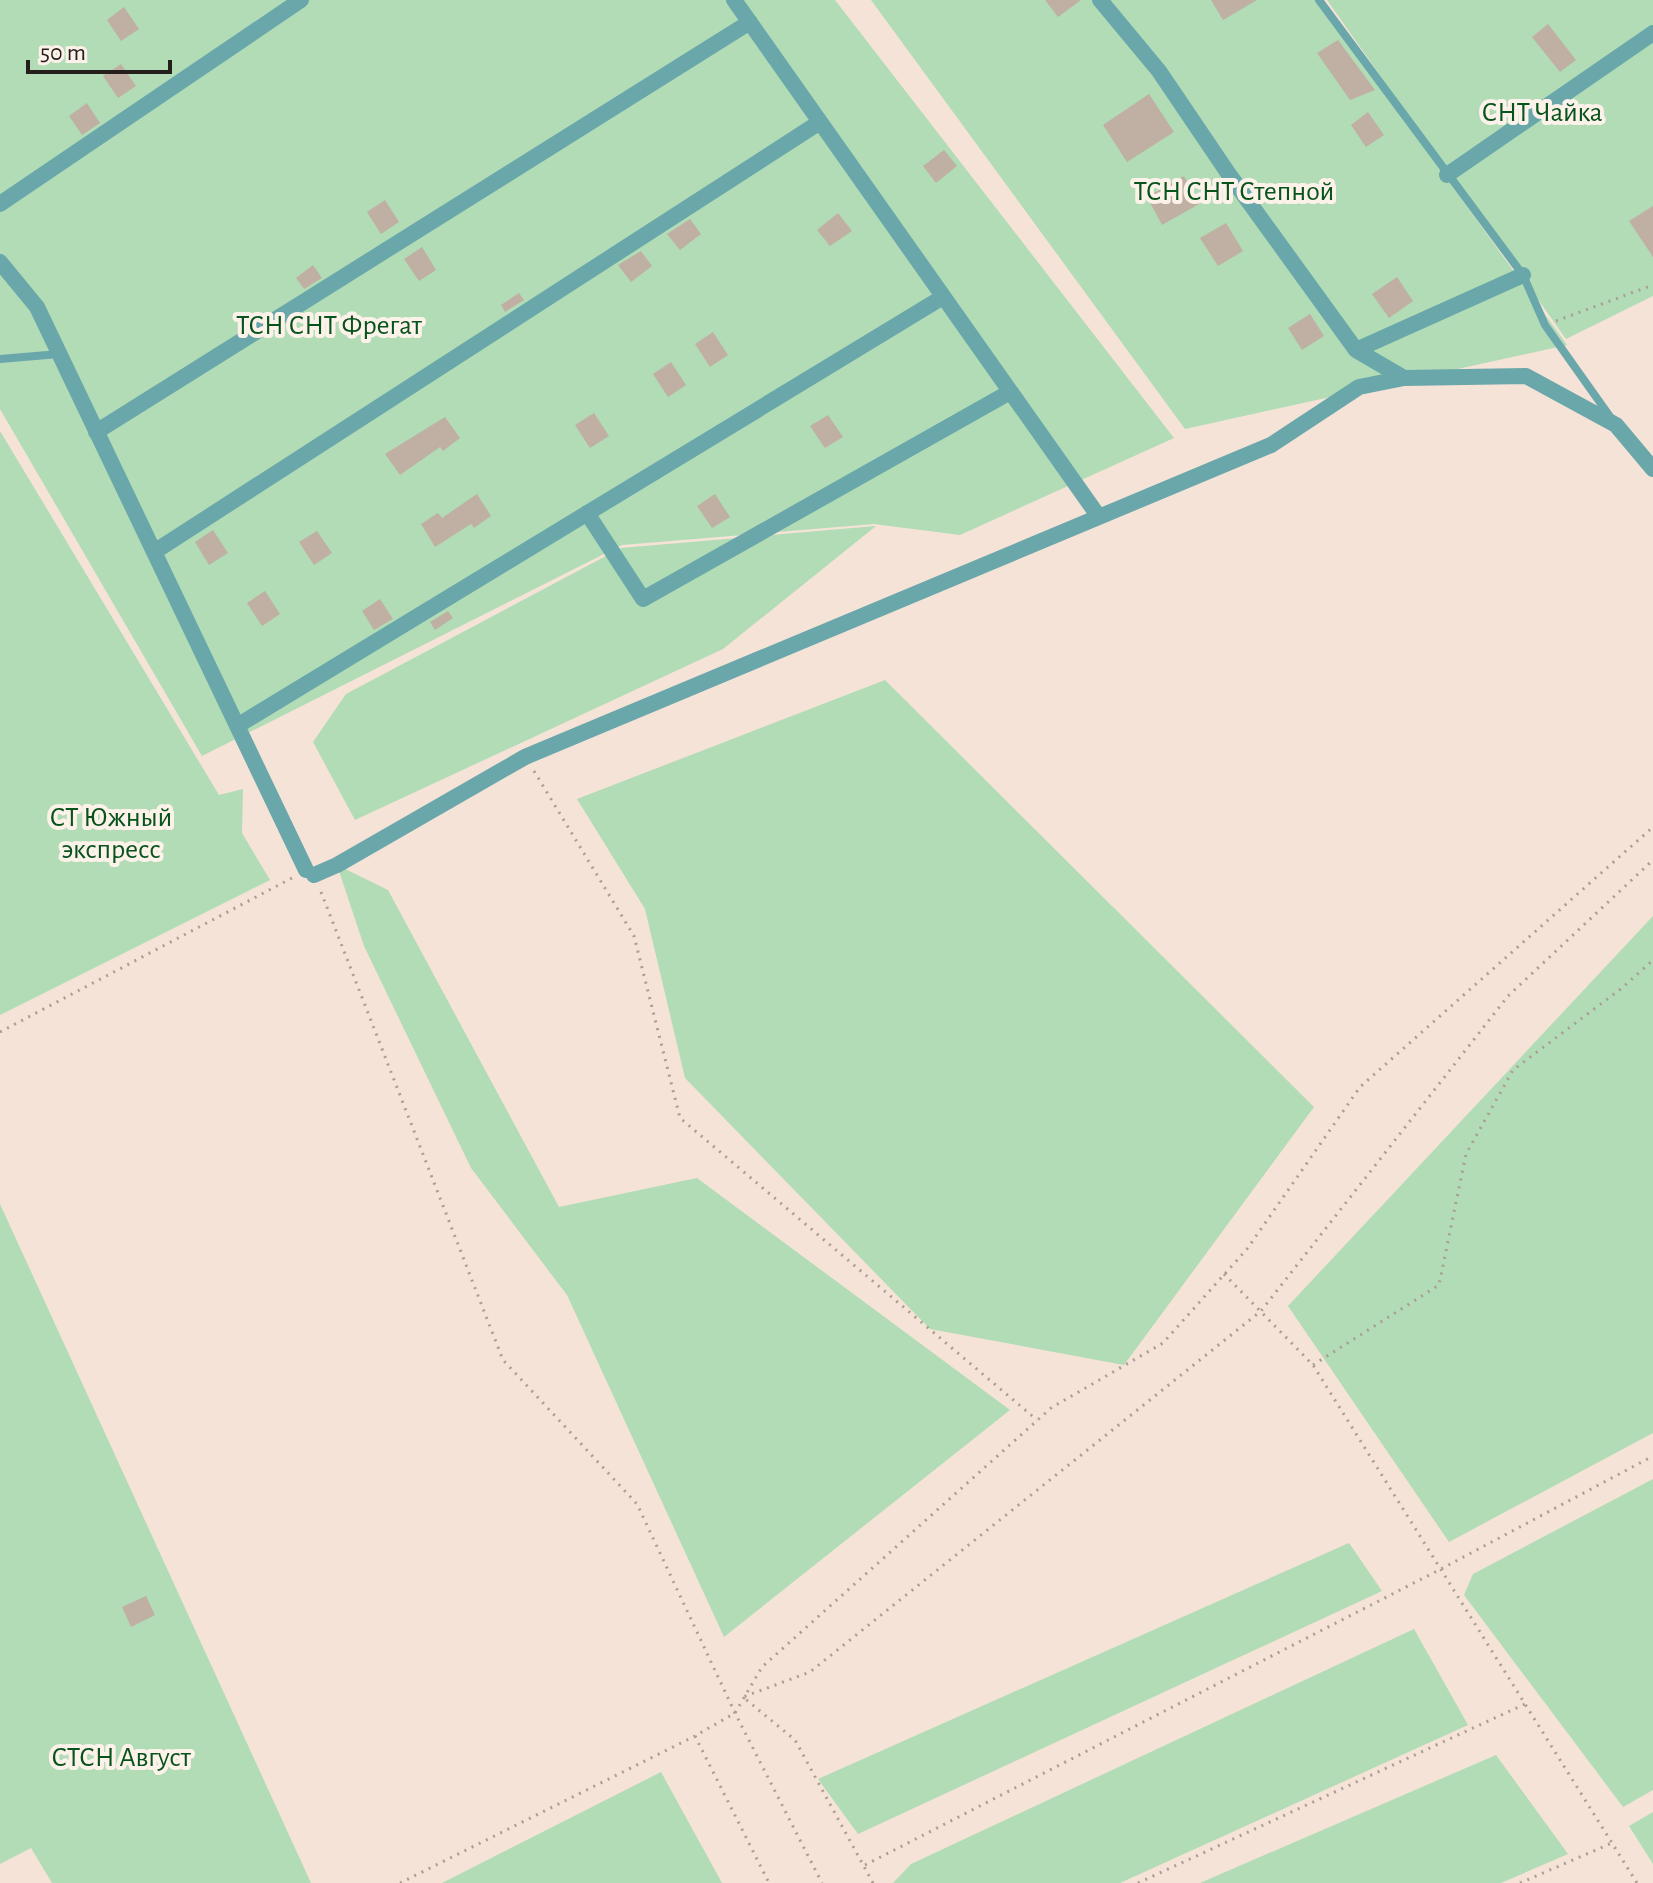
<svg xmlns="http://www.w3.org/2000/svg" width="1653" height="1883" font-family="'Alegreya Sans',sans-serif">
<rect width="100%" height="100%" fill="#f5e3d7"/>
<path fill="#b1dcb5" d="M0,0H835L1174,438L960,535L874,524L622,545L202,756L0,409Z
M871,0H1318L1567,345L1185,429Z
M1327,0H1653V296L1566,339Z
M0,431L219,795L243,789L242,833L270,880L0,1015Z
M876,526L723,649L355,820L313,742L346,694L621,548Z
M885,680L1314,1107L1124,1365L930,1329L685,1078L645,909L577,799Z
M337,865L388,890L559,1207L697,1178L1010,1410L724,1637L567,1295L471,1168L364,946Z
M1653,916V1433L1449,1542L1288,1306Z
M0,1204L311,1883H52L31,1848L0,1864Z
M1653,1479V1790L1623,1807L1464,1595L1473,1574Z
M1349,1543L1382,1591L858,1834L818,1779Z
M1414,1629L1468,1725L1120,1883H893L911,1864Z
M1496,1755L1568,1854L1501,1883H1200Z
M661,1772L722,1883H442Z
M1653,1812V1864L1629,1826Z"/>
<path fill="#c0afa3" d="M1045,0H1081L1058,17Z
M1211,0H1257L1223,20Z
M124,7L139,29L121,41L107,20Z
M1548,24L1576,60L1560,72L1532,37Z
M1338,40L1375,90L1350,100L1317,53Z
M121,64L136,86L118,98L103,76Z
M1149,94L1174,132L1127,162L1103,125Z
M87,103L100,123L82,135L69,116Z
M1368,112L1384,135L1366,147L1351,125Z
M944,150L957,166L936,183L923,166Z
M1184,176L1199,204L1162,225L1147,197Z
M385,200L399,222L381,234L367,212Z
M1653,206V257L1629,221Z
M838,213L852,231L830,246L817,230Z
M690,219L701,234L680,250L667,234Z
M1226,223L1243,251L1218,266L1200,238Z
M422,247L436,270L419,281L404,259Z
M641,251L652,266L631,282L618,265Z
M313,265L322,278L304,289L296,278Z
M1397,277L1413,301L1389,318L1372,294Z
M519,293L524,300L505,312L501,305Z
M1310,314L1324,336L1302,350L1288,328Z
M713,332L728,355L710,367L695,344Z
M671,362L686,385L668,397L653,374Z
M594,413L609,436L590,448L575,425Z
M828,415L843,437L825,448L810,426Z
M445,417L460,438L443,451L440,447L400,475L385,454Z
M477,494L491,516L474,528L471,524L435,547L421,524L438,513L442,518Z
M715,494L730,517L712,528L697,506Z
M213,530L228,553L209,565L195,542Z
M317,531L332,553L314,565L299,542Z
M265,591L280,614L262,626L247,603Z
M380,599L393,619L374,630L362,611Z
M448,611L453,618L435,630L430,622Z
M146,1596L155,1615L131,1627L122,1607Z"/>
<g fill="none" stroke-linecap="round" stroke-linejoin="round">
<path stroke="#ab9d94" stroke-width="3" stroke-dasharray="2 6" stroke-linecap="butt" d="M1556,321L1653,285
M534,771L634,936L680,1118L1037,1420
M321,892L503,1360L637,1504L735,1713L822,1883
M0,1032L292,878
M1224,1274L1313,1365L1637,1883
M1313,1365L1439,1285L1466,1154L1513,1070L1622,988L1653,960
M695,1736L769,1883
M865,1865L1441,1569L1653,1456
M400,1883L695,1736L735,1713L762,1667L1051,1408L1163,1343L1247,1249L1360,1087L1653,827
M873,1883L795,1740L743,1697L810,1672L1261,1311L1508,996L1653,860
M1138,1883L1525,1704
M1520,1883L1612,1843"/>
<path stroke="#6aa7ab" stroke-width="8" d="M1319,0L1523,275L1545,325L1611,418
M0,359L59,354"/>
<path stroke="#6aa7ab" stroke-width="16" d="M734,0L1099,517
M1100,0L1159,71L1228,173L1356,350L1404,378
M1447,175L1653,33
M0,204L301,0
M0,262L37,307L306,870
M1356,350L1523,275
M96,432L750,22
M587,513L643,599L1010,392
M154,552L820,122
M237,726L943,297
M314,875L337,865L525,757L1271,445L1359,387L1404,378L1526,376L1616,425L1653,469"/>
</g>
<g text-anchor="middle" dominant-baseline="central" stroke-width="8" stroke-linejoin="round" paint-order="stroke">
<g font-size="28" fill="#06531c" stroke="#fdf2ea">
<text x="1542" y="113">СНТ Чайка</text>
<text x="1234" y="192">ТСН СНТ Степной</text>
<text x="329" y="326">ТСН СНТ Фрегат</text>
<text x="111" y="818">СТ Южный<tspan x="111" dy="32">экспресс</tspan></text>
<text x="121" y="1758">СТСН Август</text>
</g>
</g>
<path d="M28 60v12h142v-12" fill="none" stroke="#251e1a" stroke-width="4"/>
<text x="40" y="60" font-size="24" fill="#251e1a" stroke="#fdf2ea" stroke-width="6" paint-order="stroke">50 m</text>
</svg>
